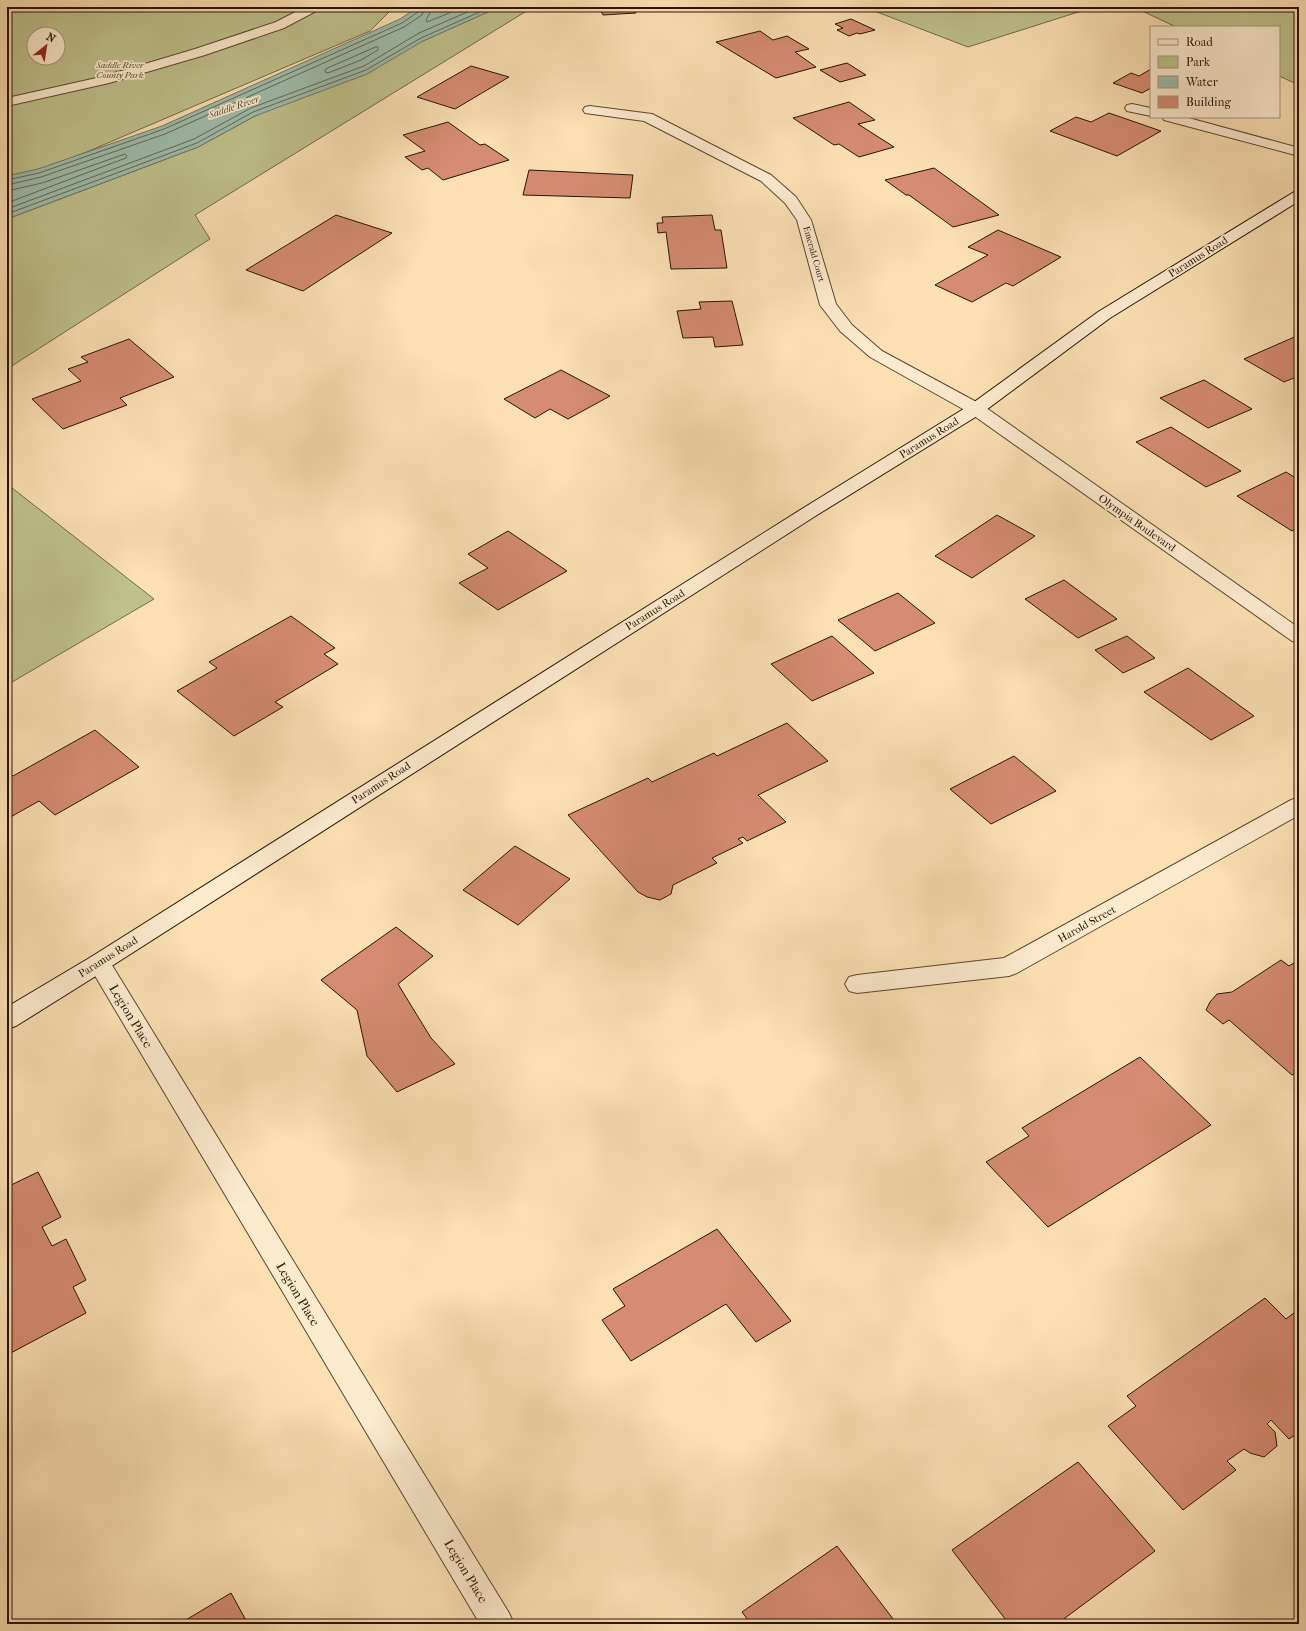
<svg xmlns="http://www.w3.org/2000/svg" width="1306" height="1631" font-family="'IM FELL French Canon',serif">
<rect width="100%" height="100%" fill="#fce0b4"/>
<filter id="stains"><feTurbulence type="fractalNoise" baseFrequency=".005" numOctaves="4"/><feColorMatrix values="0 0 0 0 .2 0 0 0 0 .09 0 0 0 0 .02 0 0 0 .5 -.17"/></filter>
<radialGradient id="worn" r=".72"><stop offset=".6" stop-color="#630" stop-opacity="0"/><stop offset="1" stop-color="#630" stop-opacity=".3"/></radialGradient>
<path fill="#bfc28d" stroke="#746a47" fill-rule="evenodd" d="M7,7H394L370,31L7,186ZM34,34H58V58H34Z
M499,7H533L195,215L210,239L7,369V219L198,147L255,116Z
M864,7H1094L968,47Z
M1134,7H1299V85L1279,76V27H1176Z
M7,484L154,599L7,685Z"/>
<path fill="#9fbdad" stroke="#707968" d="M418,7H499L423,41L367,74L255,116L198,147L7,219V176L38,169L162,126L400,19Z"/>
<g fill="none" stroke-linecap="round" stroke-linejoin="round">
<path stroke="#646857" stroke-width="1" d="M431,7L430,13L426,20L427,22L464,7
M376,47H378V50L361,60L328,73L325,72L326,69Z
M7,180L39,173L164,129L402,23L418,12L420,7
M7,185L41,177L165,134L404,27L422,15L425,7
M7,191L42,183L125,154L127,156L126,158L7,203
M7,209L194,139L251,108L364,66L419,33L479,7
M7,214L197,143L253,112L366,70L421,38L491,7"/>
</g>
<path fill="#d58c72" stroke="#291301" d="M599,7H679L635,10L636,13L603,15Z
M851,19L875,30L860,34L857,33L849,36L837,30L843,28L835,24Z
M760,31L773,40L787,36L809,49L795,52L816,67L776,78L716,42Z
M847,63L866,75L840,82L820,70Z
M471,66L509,77L455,109L417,97Z
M1151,69V88L1142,93L1113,83L1131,73L1139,76Z
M849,102L875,120L858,124L894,147L859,157L839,144L834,145L793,118Z
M1109,113L1161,131L1117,156L1050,131L1076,117L1091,122Z
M448,122L480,145L485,144L509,160L443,180L428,168L422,170L405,157L425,151L403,135Z
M934,168L999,215L953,227L909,195H906L885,180Z
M529,170L633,175L630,198L523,195Z
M336,215L392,233L303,291L246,270Z
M712,215L715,230H721L727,268L671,269L666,232L658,233L657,223H663L662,217Z
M998,230L1061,257L1013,286L1006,283L972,302L935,285L988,255L968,247Z
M732,301L743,345L715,347L713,337L683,338L677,311L701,309L699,302Z
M1299,335V376L1284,382L1244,359Z
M129,339L174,377L120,398L127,405L63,429L32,399L81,381L68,369L88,362L81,357Z
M561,370L610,396L568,419L550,409L535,418L504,399Z
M1204,380L1252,409L1208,428L1160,398Z
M1171,427L1241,471L1206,487L1136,442Z
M1286,472L1299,480V527L1292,531L1237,496Z
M997,515L1035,536L972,578L935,556Z
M508,531L567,571L498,610L459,583L488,568L468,554Z
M1064,580L1117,619L1078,638L1025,599Z
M898,593L935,623L875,651L838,620Z
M291,616L335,648L324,654L338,664L275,702L283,707L234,736L177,691L217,668L209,662Z
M832,636L874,673L812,701L771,664Z
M1127,636L1155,658L1123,673L1095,650Z
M1188,668L1254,716L1211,740L1144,692Z
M787,723L828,761L758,795L786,822L747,841L743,837L738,839L743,843L712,858L717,863L673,885L671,894L660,900L647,897L638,892L568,815L648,778L652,782L714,753L717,756Z
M95,730L139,767L55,815L39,801L7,819V773L9,772L13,776Z
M1014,756L1056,791L991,824L950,789Z
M515,846L570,879L518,925L463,890Z
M396,927L433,956L398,984L431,1038L455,1064L397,1092L367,1056L357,1010L321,980Z
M1281,960L1289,966L1299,960V1071L1292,1075L1229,1020L1223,1024L1206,1010L1210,1002L1217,994L1232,992Z
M1140,1057L1211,1125L1048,1227L986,1162L1029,1136L1022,1128Z
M38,1172L61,1217L42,1227L52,1246L66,1239L86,1280L73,1287L86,1313L7,1355V1187Z
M717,1229L791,1321L756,1342L726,1304L631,1361L602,1320L625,1306L613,1289Z
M1265,1298L1286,1319L1299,1309V1432L1289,1439L1271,1420L1267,1424L1275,1432L1277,1446L1264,1457L1250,1453L1244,1449L1227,1461L1236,1470L1183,1510L1108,1426L1136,1406L1127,1396Z
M1078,1462L1155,1551L1057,1624H1009L952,1550Z
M837,1546L897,1624H751L742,1612Z
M231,1593L248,1624H179Z"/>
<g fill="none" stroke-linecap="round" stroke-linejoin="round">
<defs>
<path id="lane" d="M305,7H320L318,10L284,28L205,55L109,83L7,106V98L101,77L195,49L276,22Z
M1132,104L1151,108V116L1127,111L1125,108L1127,105Z
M1162,117H1185L1299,148V156L1164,120Z"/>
<path id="street" d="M590,106L652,114L771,175L796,197L811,220L836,304L852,325L882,351L982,405L1299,628V643L1292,641L970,413L870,357L840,331L820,305L797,220L785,203L761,181L644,121L585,113L583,110L585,107Z
M1299,797V815L1017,973L1009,976L857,993L849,991L845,984L849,977L857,975L1004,958L1291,800Z
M99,954L107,957L509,1613L514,1624H480L91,969L87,963L91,957Z"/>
<path id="secondary" d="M1299,191V201L1110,318L982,413L817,515L107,969L16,1026L7,1029V1007L91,957L805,507L970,405L1098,312L1294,192Z"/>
</defs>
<use href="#lane" stroke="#5e462e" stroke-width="2"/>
<use href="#street" stroke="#5e462e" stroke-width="2"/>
<use href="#secondary" stroke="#291301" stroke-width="2"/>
<use href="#lane" fill="#fdebce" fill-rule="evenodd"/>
<use href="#street" fill="#fdebce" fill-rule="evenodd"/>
<use href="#secondary" fill="#fdebce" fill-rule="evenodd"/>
</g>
<g text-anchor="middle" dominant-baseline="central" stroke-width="3.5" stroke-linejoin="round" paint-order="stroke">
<g font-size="9" font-style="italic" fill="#5e5032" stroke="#fdebce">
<text x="120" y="65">Saddle River<tspan x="120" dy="10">County Park</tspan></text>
</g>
<g font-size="9" fill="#291301" stroke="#fdebce">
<text transform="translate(814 254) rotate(74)">Emerald Court</text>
</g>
<g font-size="10" font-style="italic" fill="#524e3d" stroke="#fdebce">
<text transform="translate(234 107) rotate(-19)">Saddle River</text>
</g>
<g font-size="11" fill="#291301" stroke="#fdebce">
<text transform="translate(1198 257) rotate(-32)">Paramus Road</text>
<text transform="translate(929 438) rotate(-32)">Paramus Road</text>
<text transform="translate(1137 523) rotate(35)">Olympia Boulevard</text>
<text transform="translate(655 610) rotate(-32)">Paramus Road</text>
<text transform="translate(381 783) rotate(-33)">Paramus Road</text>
<text transform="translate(1087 924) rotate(-29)">Harold Street</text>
<text transform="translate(108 957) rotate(-32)">Paramus Road</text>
</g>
<g font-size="13" fill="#291301" stroke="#fdebce">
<text transform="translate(131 1016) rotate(59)">Legion Place</text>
<text transform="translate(298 1294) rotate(59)">Legion Place</text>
<text transform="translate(466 1571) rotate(59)">Legion Place</text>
</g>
</g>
<rect width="1306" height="1631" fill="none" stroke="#fce0b4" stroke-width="24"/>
<rect x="8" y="8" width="1290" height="1615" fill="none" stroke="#291301" stroke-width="2"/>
<rect x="12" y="12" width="1282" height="1607" fill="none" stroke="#291301"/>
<rect x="1150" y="26" width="130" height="92" fill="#fdebce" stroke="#a8957c"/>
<rect x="1158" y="39" width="20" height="6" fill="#fdebce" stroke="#a8957c"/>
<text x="1186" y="46" font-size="12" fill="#291301">Road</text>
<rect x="1158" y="56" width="20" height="12" fill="#bfc28d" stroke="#a8957c"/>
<text x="1186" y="66" font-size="12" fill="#291301">Park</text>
<rect x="1158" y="76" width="20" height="12" fill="#9fbdad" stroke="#a8957c"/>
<text x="1186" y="86" font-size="12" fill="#291301">Water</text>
<rect x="1158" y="96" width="20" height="12" fill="#d58c72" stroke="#a8957c"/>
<text x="1186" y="106" font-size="12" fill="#291301">Building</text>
<g transform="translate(46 46) rotate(30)"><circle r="19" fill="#fdebce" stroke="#a8957c"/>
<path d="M0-3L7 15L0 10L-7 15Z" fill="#8f2418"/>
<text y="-6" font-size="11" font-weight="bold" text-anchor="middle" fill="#291301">N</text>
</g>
<rect width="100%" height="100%" filter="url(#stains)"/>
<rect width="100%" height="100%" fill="url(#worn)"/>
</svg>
